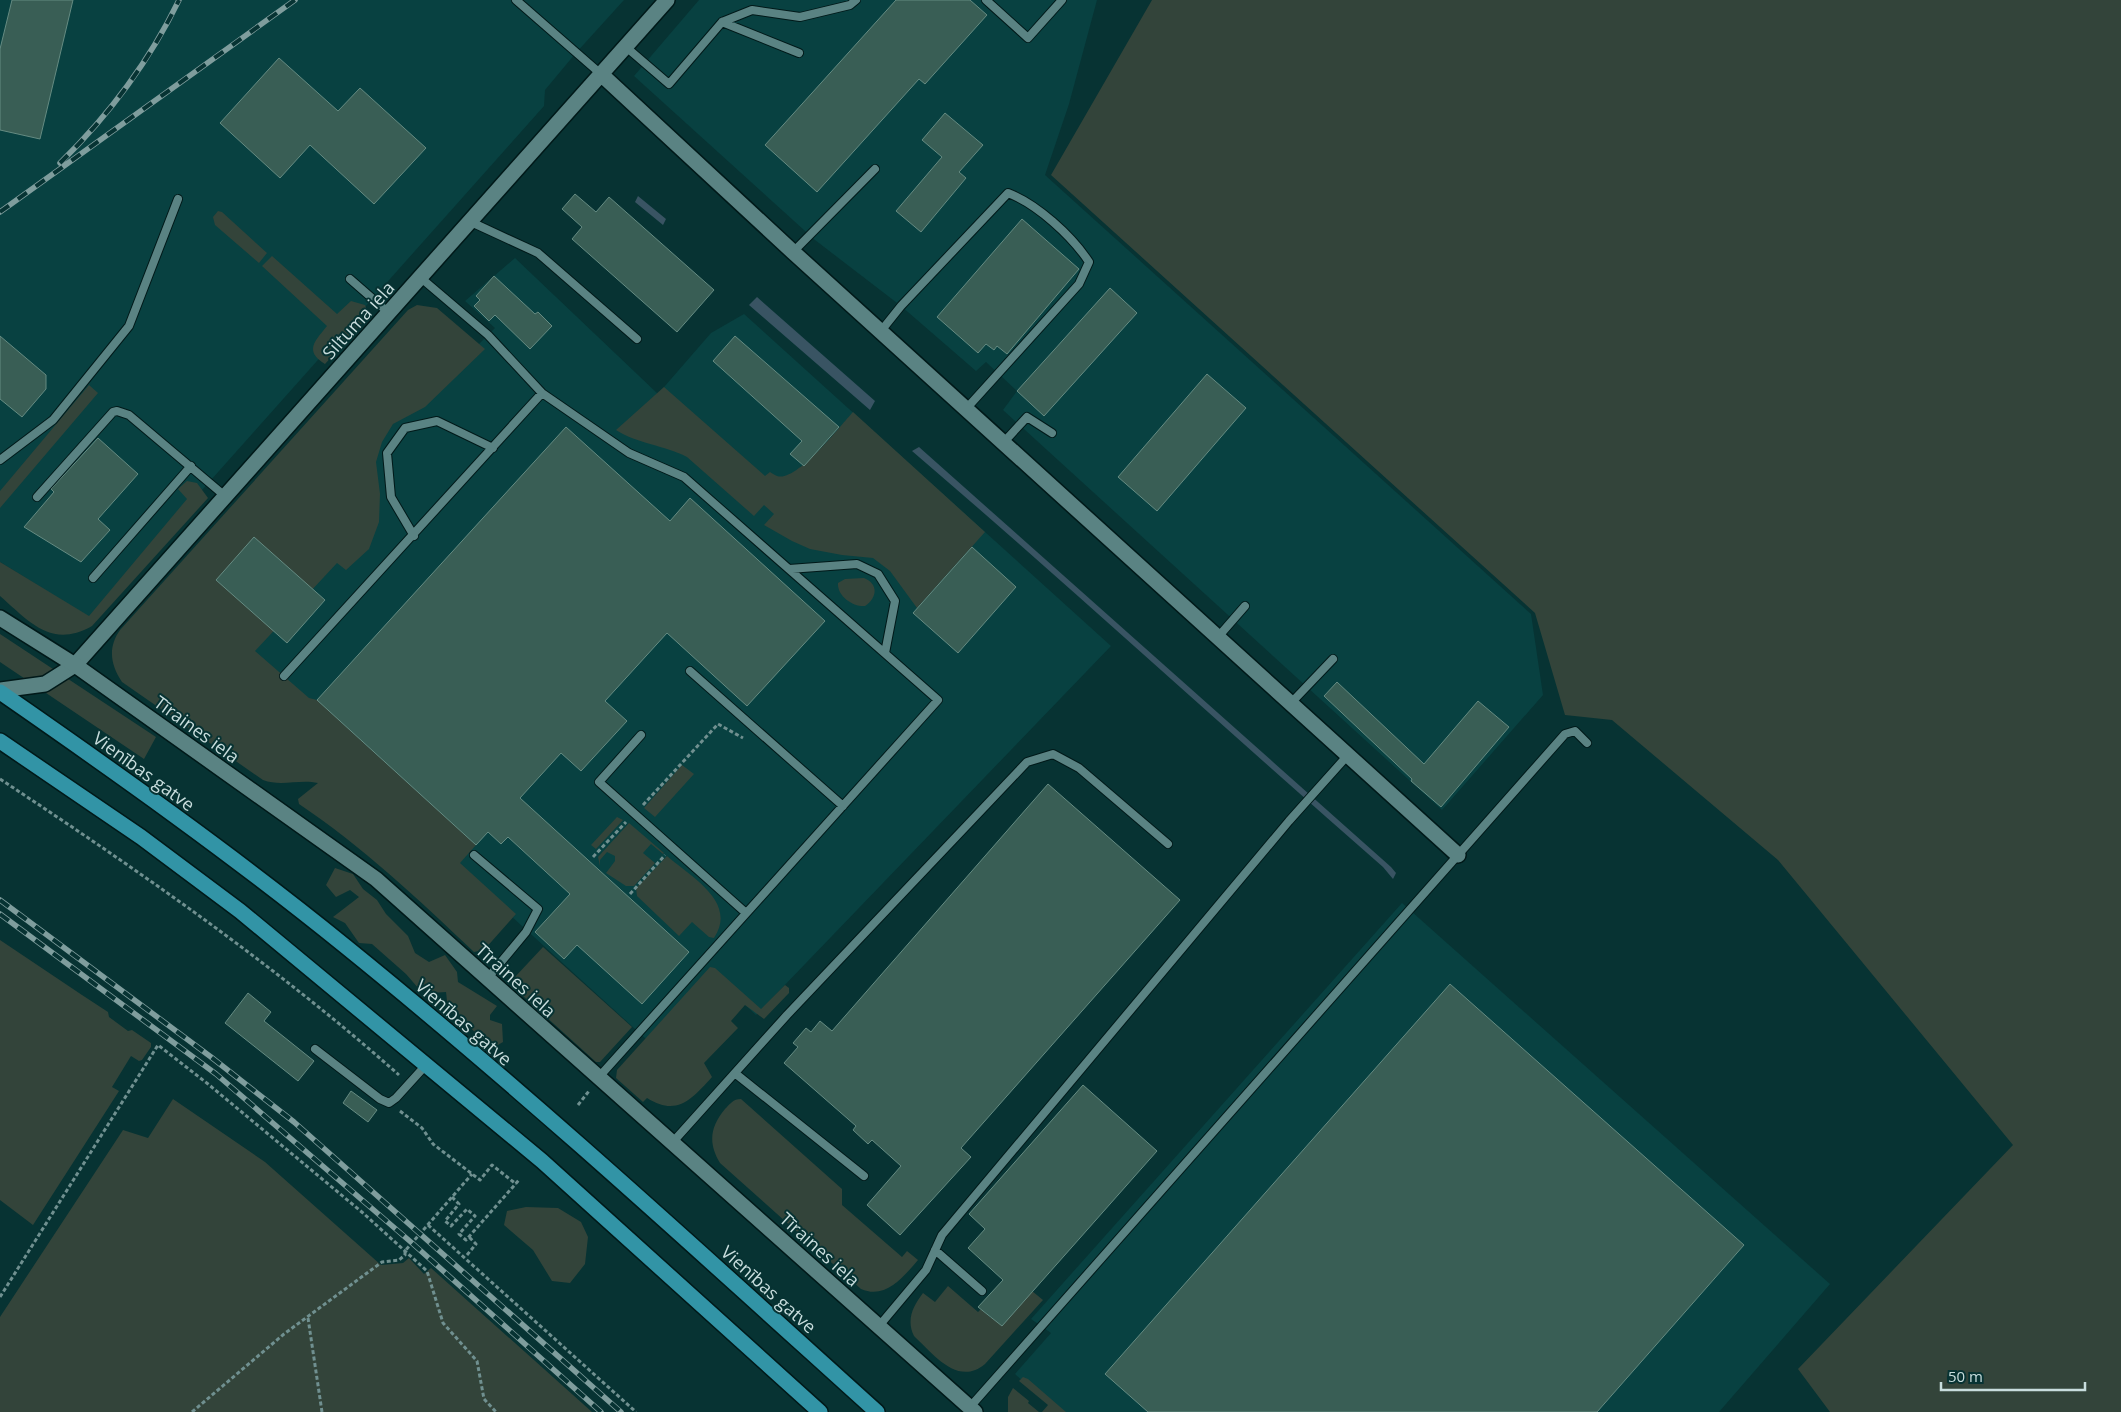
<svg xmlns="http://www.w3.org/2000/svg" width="2121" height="1412" font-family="'Open Sans',sans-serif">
<rect width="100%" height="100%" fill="#073333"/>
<path fill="#084141" d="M0,0H624L575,54L545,90L544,106L89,617L0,562Z
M699,0H1097L1069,104L1045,175L1531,614L1543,695L1442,810L1003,410L1017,391L986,362L976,371L901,306L815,240L634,76Z
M515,258L658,394L711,333L744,314L1111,646L756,1015L742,1002L679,1069L377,794L140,649L448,375L495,328L465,301Z
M1402,903L1830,1284L1719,1412H1058L1015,1374L1051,1333L1031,1319Z"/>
<path fill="#33443a" d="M1152,0H2121V1412H1830L1798,1369L2013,1145L1778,860L1612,720L1565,715L1535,613L1051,175Z
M218,211L222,212L267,253L259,263L215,225L213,217Z
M272,256L337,314L351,301L365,305L369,316L325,364C303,351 316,340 327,326L262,266Z
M417,305L437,308L485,349L425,407L393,424L382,442L376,462L380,494L379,522L369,549L346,570L337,563L255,651L309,698L317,700L476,845L460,863L516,914L484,950L474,952C418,899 363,847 299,804L298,799L318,783C299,779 281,787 263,780L122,682C110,664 108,647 120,630L408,310Z
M89,385L98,393L0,508V491Z
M664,387L765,476L770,472C772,473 774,475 777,476C796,483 840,426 853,412L985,532L917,608L890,571L873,558L842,555L810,549L792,541L764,525L774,514L764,505L754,516L687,457C664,445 638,444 616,430Z
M187,481L197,483L208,498L92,626C51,649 30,622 0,596V562L89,616L187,499L178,489Z
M864,578C879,584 877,598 865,606C853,607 837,596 838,583L845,579Z
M0,634L156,737L144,759L0,662Z
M682,765L694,774L655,817L644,808Z
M617,817L623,820L596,849L591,845Z
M629,823L664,853L663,854L651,844L643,853L655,863L634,886H626L606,873L615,861V856L607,852L600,860V866L598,857Z
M667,856C691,877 738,902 714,938L709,937L692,922L679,936L637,896L636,888Z
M335,868L353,874L363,889L377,900L386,914L408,936L415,953L429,962L445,955L457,972L458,982L497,1006L490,1015V1020L502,1024L503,1042L491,1049L464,1021L448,1010L446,992L431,993L419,989L406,974L372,944L359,943L345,923L333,917L359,897L350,890L336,897L326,885Z
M0,940L82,995L108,1012L109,1017L128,1031L132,1030L151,1043V1047L142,1060L139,1061L131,1056L112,1087L119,1091L33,1225L0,1200Z
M543,947L632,1027L600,1062H596L513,987L514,978Z
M710,967L715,968L761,1009L785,985L789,988V993L764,1019L745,1005L731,1021L738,1028L704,1063L712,1077C692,1099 677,1117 647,1098L643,1102L616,1078L617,1070Z
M173,1099L265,1162L381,1265L403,1263L409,1258L424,1274L431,1268L592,1412H0V1317L123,1130L148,1138Z
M741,1099L842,1189V1205L902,1257L907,1251L918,1260C904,1276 886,1300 861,1289L720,1163C708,1143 710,1127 725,1109C730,1104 733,1099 741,1099Z
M526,1207L558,1208L581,1222L588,1237L585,1264L570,1283L552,1281L533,1250L504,1225L507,1211Z
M948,1286L978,1312L981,1309L991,1318L1032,1291L1043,1300L985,1364C958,1387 933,1354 914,1336C906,1320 913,1306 923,1293L935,1302Z
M1023,1377L1028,1379L1066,1412H1042L1048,1405L1019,1381Z
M1013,1388L1029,1401L1028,1403L1039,1412H1008V1397Z"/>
<path fill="#395463" d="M638,196L666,219L663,225L635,202Z
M757,297L875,401L870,410L749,305Z
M919,447L1391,867L1396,873L1393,879L1383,867C1225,729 1071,587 912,451Z"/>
<path fill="#395e55" stroke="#658b82" d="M12,0H73L40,139L0,130V49Z
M896,0H970L987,15L925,84L919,79L817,192L765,145Z
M279,58L338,111L360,88L426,148L374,204L310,145L280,178L220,123Z
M945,113L983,145L959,172L966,178L921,232L896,211L942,157L922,140Z
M575,194L596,212L609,197L714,290L677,332L572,239L582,227L562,209Z
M1022,219L1079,269L1007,354L997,346L994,350L986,344L978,353L937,317Z
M494,276L535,314L538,312L552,326L530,349L495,315L489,321L474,306L480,300L476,296Z
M1110,288L1137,313L1044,416L1017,391Z
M0,336L46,375V389L22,417L0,399Z
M735,336L839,427L804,466L790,454L802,441L713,361Z
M1207,374L1246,408L1157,511L1118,477Z
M566,427L670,521L690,498L825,621L747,706L667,633L605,701L627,721L581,771L561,753L520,798L689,952L642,1004L577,945L564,959L535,932L570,894L508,837L501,844L488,832L476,845L317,700Z
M98,438L138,474L98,519L110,530L81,562L24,527L54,492L51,489Z
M254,537L325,600L287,643L216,580Z
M972,547L1016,587L958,653L913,613Z
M1337,682L1424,764L1478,701L1509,727L1441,807L1411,781L1412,779L1324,696Z
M1048,784L1180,900L961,1148L971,1157L900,1235L867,1205L901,1166L872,1140L868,1144L853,1130L856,1126L784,1063L798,1047L793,1043L806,1028L811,1032L820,1021L832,1031Z
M1450,984L1744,1245L1597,1412H1148L1105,1374Z
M248,993L271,1012L264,1021L314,1061L298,1081L225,1023Z
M1083,1085L1157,1151L1002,1326L978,1307L1003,1280L968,1248L985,1229L969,1214Z
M351,1091L377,1110L368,1122L343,1103Z"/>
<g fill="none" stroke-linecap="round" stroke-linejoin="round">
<defs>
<path id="service" d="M516,0L602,75
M986,0L1028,38L1062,0
M722,22L799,53
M626,47L669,84L722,22L752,10L800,17L850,5L856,0
M471,222L538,253L637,339
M793,252L875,169
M421,278L488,335L542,393
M350,279L389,313
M881,331L901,306L1008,193C1037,204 1072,236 1089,262L1079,284L966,409
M1004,442L1027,417L1052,433
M0,460L53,420L129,326L178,199
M37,497L113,412L117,411L129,415L225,496
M414,536L391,497L387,453L405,428L437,421L493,448
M789,569L857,564L878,574L895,601L885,653
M93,578L191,466
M1218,637L1245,606
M690,671L843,806
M284,676L542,393L629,453L684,477L938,700L598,1078
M1291,703L1333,659
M641,735L599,782L746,913
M474,855L538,909L526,932L487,979
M315,1049L380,1099L389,1103L396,1098L426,1065
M736,1074L864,1176
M672,1143L787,1015L1027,762L1053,754L1079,768L1168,844
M935,1250L982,1291
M879,1326L926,1270L942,1235L1289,821L1348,755
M970,1407L1565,734L1575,731L1587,743"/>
<path id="minor" d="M602,75L793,252L1458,855
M0,690L45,684L75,665L667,0"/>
<path id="tertiary" d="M0,618L75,665L376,879L975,1412"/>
<path id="trunk" d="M0,692C117,773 234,856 345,946C528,1094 702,1254 877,1412
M0,741L141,837L240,911L542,1161L820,1412"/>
</defs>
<use href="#service" stroke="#001919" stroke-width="10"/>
<use href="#minor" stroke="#001919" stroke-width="18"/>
<use href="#tertiary" stroke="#001919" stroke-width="18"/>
<use href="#trunk" stroke="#001919" stroke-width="18"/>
<path stroke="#709090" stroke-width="3" stroke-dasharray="4 2.5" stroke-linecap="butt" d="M0,779C138,870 275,965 399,1075
M643,805L718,724L743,738
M593,857L626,822
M630,894L665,855
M578,1105L589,1091
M400,1111L422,1128L433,1144L480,1180L492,1165L516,1184
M452,1197L459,1204L445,1221L451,1226L467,1209L475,1216L459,1234L466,1240L519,1180
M428,1225L636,1412
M467,1255L476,1244L469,1237
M0,1297L158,1045L208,1084L363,1213L427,1271L443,1323L477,1361L484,1399L496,1412
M308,1318L322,1412
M192,1412L284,1334L382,1262L399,1260L405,1255V1251L472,1174"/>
<use href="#service" stroke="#5a8383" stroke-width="8"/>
<use href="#minor" stroke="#5a8383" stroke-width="15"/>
<use href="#tertiary" stroke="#5a8383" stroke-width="15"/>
<use href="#trunk" stroke="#3294a6" stroke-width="15"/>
<defs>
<path id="rail" d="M60,163C109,115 149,62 179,0
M0,212L295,0
M0,900L211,1057L294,1122L621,1412
M0,914L216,1074L412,1243L601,1412"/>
</defs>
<use href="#rail" stroke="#7f9d9d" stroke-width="5.5"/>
<use href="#rail" stroke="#073333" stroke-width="4" stroke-dasharray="11" stroke-linecap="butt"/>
</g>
<g text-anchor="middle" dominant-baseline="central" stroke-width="4" stroke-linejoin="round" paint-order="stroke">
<g font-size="18" fill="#c8dddd" stroke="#073333">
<text transform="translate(358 320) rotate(-48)">Siltuma iela</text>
<text transform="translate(197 729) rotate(36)">Tīraines iela</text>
<text transform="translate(144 771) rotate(36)">Vienības gatve</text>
<text transform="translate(516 980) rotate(42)">Tīraines iela</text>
<text transform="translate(464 1022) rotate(41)">Vienības gatve</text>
<text transform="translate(820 1249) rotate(42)">Tīraines iela</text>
<text transform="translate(769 1289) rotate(42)">Vienības gatve</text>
</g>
</g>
<path d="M1941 1382v8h144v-8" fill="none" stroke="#c8dddd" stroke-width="2.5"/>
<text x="1948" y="1382" font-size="15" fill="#c8dddd" stroke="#073333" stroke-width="4" paint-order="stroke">50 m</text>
</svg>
